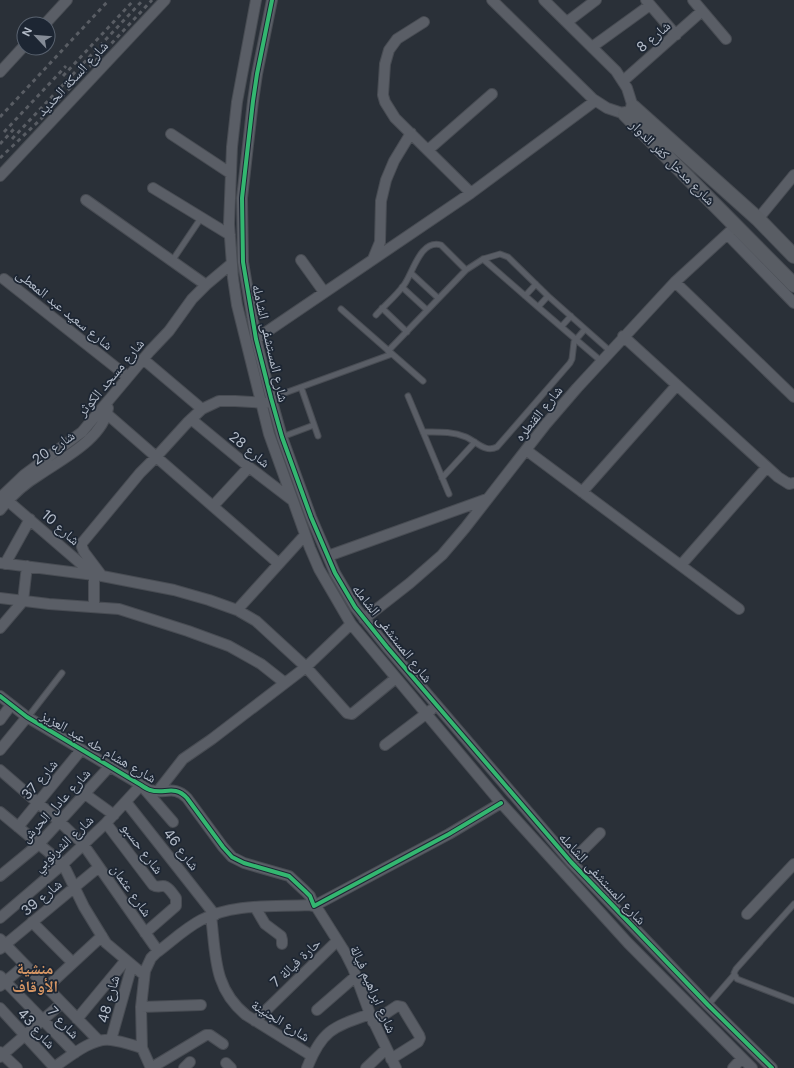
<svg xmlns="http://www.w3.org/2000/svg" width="794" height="1068" font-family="Inter,'Noto Naskh Arabic',sans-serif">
<rect width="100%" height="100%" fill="#2a3038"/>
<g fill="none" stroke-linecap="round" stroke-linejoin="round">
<defs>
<path id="lane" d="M483,259L538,307L601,361
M172,261L201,218
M411,273L438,298
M402,287L427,310
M525,296L536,284
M538,307L548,296
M382,308L407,332
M341,309L423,381
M376,315C385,305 396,296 404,285C413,273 420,239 441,245L466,270
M561,327L571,316
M388,351L466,270L483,259L500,254L508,257L548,296L610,351
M301,387L318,436
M408,396L449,494
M271,398L392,354
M423,432C438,432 452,431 466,437C477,442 485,453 497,447L570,363L572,359L574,342L585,329
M282,437L314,425
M442,478L475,442
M28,717L62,673
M794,904L736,969L734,973L737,979L794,1001
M708,1005L734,975"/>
<path id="street" d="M256,0L237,102L232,147L229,224L233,278L237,305L269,434L310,548L319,569L351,624L501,803L628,943L752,1068
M272,0L257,74L253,101L242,198L243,262L256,339L271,398L282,437L311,517L335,573L355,607L387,647L571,862L708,1005L772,1068
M492,0L593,99L607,108L625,114
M544,0L616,71L627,88L633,107
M646,0L676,35
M693,0L726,39
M424,22L397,39L389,50L385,64L383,95L385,102L395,118L471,193
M567,22L596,0
M45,24L67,0
M592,47L650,5
M0,72L24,46
M623,81L702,11
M171,134L230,173
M428,150L492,94
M0,176L165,0
M153,188L230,235
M86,200L206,285
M758,219L794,175
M728,235L794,303
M373,259L380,242L381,201L386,180L394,161L411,133
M301,260L324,292
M4,279L128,377
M675,282L794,397
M623,336L778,477L789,484L794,483
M256,339L471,193L595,101
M143,359L202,409
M107,414L278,563
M191,419L249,467L292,500
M526,450L739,609
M582,492L677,385
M0,498L24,475L82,432L150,351L169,331L192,299L206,285L231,264
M8,501L94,575V607
M213,506L249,467
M0,510C11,496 24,484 39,475C62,459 103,439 108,408
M328,556L487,499
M0,563L102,576L174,590L209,600L237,610L256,621L306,667L347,713L352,714L396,678
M5,564L30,519
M681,565L767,467
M102,576L84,552L82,547V543L140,473L156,457L187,423L202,409L219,401H235L266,403
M0,598L49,604L119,609L188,631L229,646L261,664L285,683
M237,610L305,535
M364,619L410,583L442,555L465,528L546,424L577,388L675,282L736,226
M0,628L23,601L27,566
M0,696L27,717L141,785C144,787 147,789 150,790C164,795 174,784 187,798L223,847L232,857L244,863L289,876L305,891L310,896L314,906L449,834L501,803
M0,720L11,705
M385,745L431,710
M0,750L27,717
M0,770L60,822L83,844L158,951
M158,791L183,759L212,739L306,667L351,624
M85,794L114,815
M126,802L215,915
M0,812L63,864L84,907L106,943L144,975
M106,823L153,885C158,888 158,886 163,886C168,886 173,894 176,898V906L145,933
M18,827L81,750
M571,862L600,833
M0,876L39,844L110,766
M255,907L265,924L281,936L282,940V944
M747,914L794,864
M211,916C216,955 213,988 246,1015L312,1056
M0,918L63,864L106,823L141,785L173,822
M32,922L73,963
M0,939L99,1041
M0,949L99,867
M0,976L75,1053
M0,986L25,965
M47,987L102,936
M141,1007L201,1005
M0,1008L54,1067
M317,1010L356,976
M77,1019L126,960
M255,1021L337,941
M373,1022L397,1006L402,1007L419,1035L420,1038L418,1042L391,1059
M111,1040L132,965
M0,1052L17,1068
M0,1057L62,1003
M226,1063L231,1068
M53,1068C68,1058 92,1037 111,1040C121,1041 132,1045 142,1048
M151,1068L142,1048L141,1007L145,971L151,958L156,953C171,942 184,929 201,920C233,903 273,907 309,905L314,906L317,908L346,954L353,968L370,1014L396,1068
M151,1068L206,1035H210L223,1044
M184,1068L190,1062
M307,1068C322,1030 333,1027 370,1014
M366,1068L386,1049
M733,1068L742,1058"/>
<path id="secondary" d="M633,107L758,219L794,256
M625,114L794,285"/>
</defs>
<use href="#lane" stroke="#484c53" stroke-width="7"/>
<use href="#street" stroke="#484c53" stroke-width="12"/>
<use href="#secondary" stroke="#484c53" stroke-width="16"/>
<use href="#lane" stroke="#5a5e66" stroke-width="5"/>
<use href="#street" stroke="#5a5e66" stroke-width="10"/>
<use href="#secondary" stroke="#595d64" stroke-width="14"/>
<path stroke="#595d64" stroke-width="3" stroke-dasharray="4 4" stroke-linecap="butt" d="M63,76L134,0
M0,117L109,0
M4,132L66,66
M12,139L143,0
M0,144L14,129
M0,158L40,120L152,0"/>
<defs>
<path id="cycleway" d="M272,0L257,74L253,101L242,198L243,262L256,339L271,398L282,437L311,517L335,573L355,607L387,647L571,862L708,1005L772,1068
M0,696L27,717L141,785C144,787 147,789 150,790C164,795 174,784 187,798L223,847L232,857L244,863L289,876L305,891L310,896L314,906L449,834L501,803"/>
</defs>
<use href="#cycleway" stroke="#1d2633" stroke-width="6"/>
<use href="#cycleway" stroke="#33b770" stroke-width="4"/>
</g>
<g text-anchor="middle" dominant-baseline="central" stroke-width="3.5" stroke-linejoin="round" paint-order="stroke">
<g font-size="14" fill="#b4bcc9" stroke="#1d2633">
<text transform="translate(653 36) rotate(-41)">شارع 8</text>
<text transform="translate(72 78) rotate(-47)">شارع السكة الحديد</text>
<text transform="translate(673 162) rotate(45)">شارع مدخل كفر الدوار</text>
<text transform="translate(65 309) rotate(39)">شارع سعيد عبد المعطى</text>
<text transform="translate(271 343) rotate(77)">شارع المستشفى الشامله</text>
<text transform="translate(110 377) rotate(-50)">شارع مسجد الكوثر</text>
<text transform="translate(538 413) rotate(-51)">شارع القنطره</text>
<text transform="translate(53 447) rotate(-35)">شارع 20</text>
<text transform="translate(250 449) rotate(39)">شارع 28</text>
<text transform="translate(61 527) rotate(41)">شارع 10</text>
<text transform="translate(393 633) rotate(52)">شارع المستشفى الشامله</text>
<text transform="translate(99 746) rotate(30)">شارع هشام طه عبد العزيز</text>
<text transform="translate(39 779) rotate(-50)">شارع 37</text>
<text transform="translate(55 805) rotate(-47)">شارع عادل الحرش</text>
<text transform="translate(63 843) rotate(-43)">شارع الشرنوبي</text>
<text transform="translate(143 848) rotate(53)">شارع حسبو</text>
<text transform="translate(182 849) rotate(52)">شارع 46</text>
<text transform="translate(603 878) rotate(47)">شارع المستشفى الشامله</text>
<text transform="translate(132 890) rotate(55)">شارع عثمان</text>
<text transform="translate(41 897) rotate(-40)">شارع 39</text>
<text transform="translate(295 962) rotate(-44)">حارة فيالة 7</text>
<text transform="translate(374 989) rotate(66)">شارع ابراهيم فيالة</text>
<text transform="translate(108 999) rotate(-75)">شارع 48</text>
<text transform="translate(281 1020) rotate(32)">شارع الجنينة</text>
<text transform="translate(64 1022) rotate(46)">شارع 7</text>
<text transform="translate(37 1028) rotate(48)">شارع 43</text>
</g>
<g font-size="16" font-weight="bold" fill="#d59563" stroke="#1d2633">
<text x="35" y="968">منشية<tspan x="35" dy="18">الأوقاف</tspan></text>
</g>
</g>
<g transform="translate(36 36) rotate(296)"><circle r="19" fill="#1d2633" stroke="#59626f"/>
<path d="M0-3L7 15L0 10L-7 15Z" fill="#848b96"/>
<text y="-6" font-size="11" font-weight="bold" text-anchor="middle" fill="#b4bcc9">N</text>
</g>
</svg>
